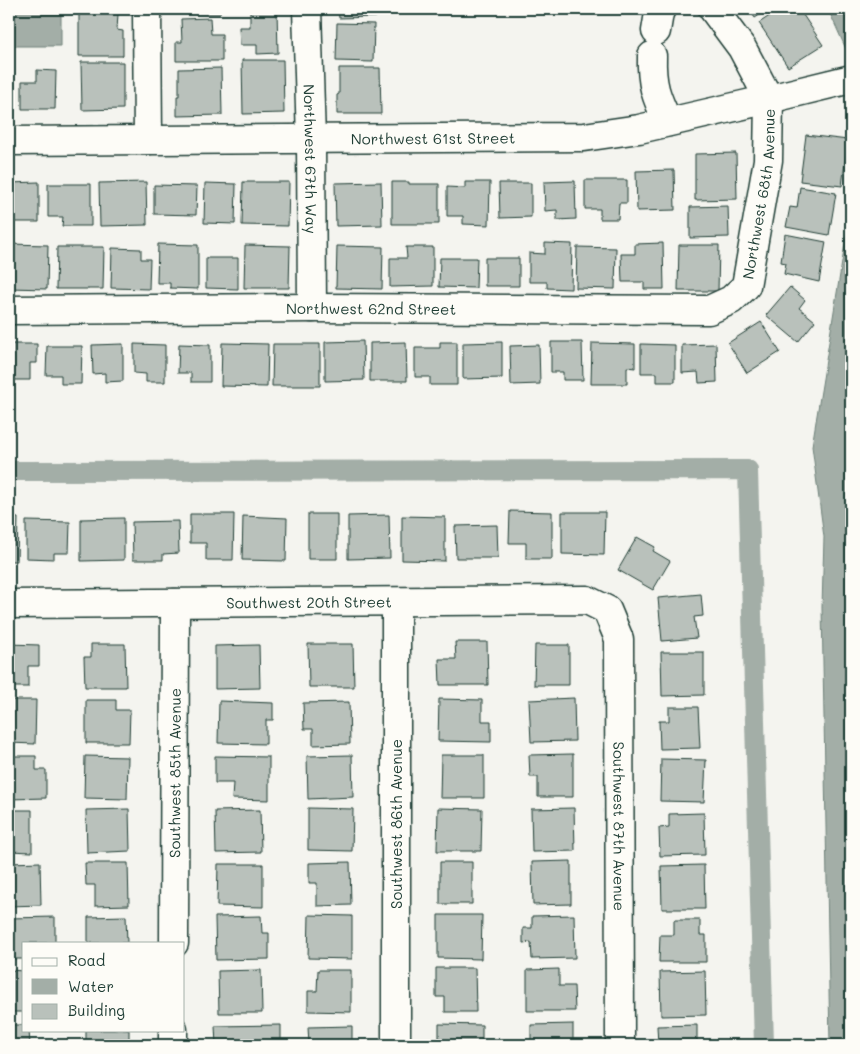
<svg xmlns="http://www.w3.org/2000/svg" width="860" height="1054" font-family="Mali,sans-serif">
<rect width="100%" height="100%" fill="#f4f4ef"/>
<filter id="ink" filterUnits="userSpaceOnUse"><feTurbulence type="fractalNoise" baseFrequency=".02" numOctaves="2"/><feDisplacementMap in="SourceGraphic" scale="10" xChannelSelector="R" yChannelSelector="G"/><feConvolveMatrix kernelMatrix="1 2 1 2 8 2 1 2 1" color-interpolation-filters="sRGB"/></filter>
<g filter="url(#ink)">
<path fill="#a3aea7" stroke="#6e8179" d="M9,9H61V46H9Z
M828,9H851V60Z
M851,207V1045H830L822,607L824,537L812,446Z"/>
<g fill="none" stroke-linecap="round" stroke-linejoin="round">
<path stroke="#a3aea7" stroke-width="20" d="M9,471L748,470L764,1045"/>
</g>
<path fill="#b9c1bb" stroke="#1f3d34" d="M176,9H220V13H176Z
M338,9H376V17L339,18Z
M749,9H769L755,18Z
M780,9H799L823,45L788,67L759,23Z
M250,10H277L278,53L257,54V45H240L239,27H250Z
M79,13L118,14L117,30L123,31V56H79Z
M210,18L211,34H222V61H176V42H182L181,19Z
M337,23L374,24L373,62L336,61Z
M242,60H283L284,113L243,114Z
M81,62H123V109L82,110Z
M221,68L222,115L177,116V96H179V69Z
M339,68H380L381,114H337V95L339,94Z
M37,70L56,71L55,109H22V81H37Z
M9,72H11V108H9Z
M806,135L848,140L842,186L800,181Z
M736,153L737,199L695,200V154Z
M674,170L675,210L637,211L636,171Z
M585,180H627V203H619L618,219H600V209H585Z
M575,181L576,219L557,220V210L545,211L544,182Z
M39,182V222H9V183Z
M146,182L147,225L100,226L99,183Z
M243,182H289L288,226L242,225Z
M381,182L382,225L336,226L335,183Z
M392,182H409V184H439V224H392Z
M465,182H490L489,225L463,224V216H447V187L465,188Z
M205,183L236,184L235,224L204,223Z
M499,183H531V217L500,218Z
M48,184H91V226H62L63,217H48Z
M154,185L197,186L196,215L154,214Z
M800,187L836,193L829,235L786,227L790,207L797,208Z
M728,206L729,237L690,238V207Z
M785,234L826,242L819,282L784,274L786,263L781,262Z
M545,243L572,244L571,289L547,288V282H529V253L545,254Z
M663,243L664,289H644V282H622L621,254H635V244Z
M9,244L48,245L47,289L9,288Z
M158,244L198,245V289L170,288V283H157Z
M245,245L290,246L289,288H244Z
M679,245H719L718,291H678Z
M337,246L383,247L382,289L336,288Z
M57,247H104L103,289H56Z
M406,247H433V286L390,287V258H407Z
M577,247L616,248L615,289L576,288Z
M112,248L141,249V259H150L149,289L111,288Z
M206,258H238V289L206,288Z
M440,258H477L476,288L439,287Z
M485,258H519V286H485Z
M790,287L805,300L799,308L815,321L798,342L766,315Z
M761,322L780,352L747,373L728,343Z
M363,341L364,380L325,381V342Z
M406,342L407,381H370V343Z
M440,342H457V385H430V377H415V348H440Z
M502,342V378L463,379V343Z
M551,342H582L583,380H563V372H551Z
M222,343L268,344L267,387L221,386Z
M592,343L635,344V368L627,367V384H591Z
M9,344H37V363H30V380H9Z
M123,344V381L105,382V373L93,374L92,345Z
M134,344L165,345V382H146V374L134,373Z
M179,344L210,345V382H191V373H178Z
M273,344H320V386H272Z
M641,344L675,345V382H657V373H641Z
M716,344L717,382L699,383L698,372L682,373V345Z
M539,345L540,384L511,385L510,346Z
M47,346H82L81,384H61V375H46Z
M510,511L552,512V559H526V543H509Z
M562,512H605L604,555L562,554Z
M190,514H234L233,560H206V543H190Z
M308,514H337V559H308Z
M389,515L390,558L348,559V516Z
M243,516L287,518L286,561L242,560Z
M402,516L445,517V561L402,560Z
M9,517L18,518L17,561H9Z
M124,518V560L81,561V519Z
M26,521L70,522L69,553H54V559L26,558Z
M178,521L179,553L163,554V560H133L132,522Z
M497,525L498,558H456L455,526Z
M637,537L655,547L653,551L670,561L653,590L618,570Z
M701,594L703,616L694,617L697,638L662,641L658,598Z
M455,642H487L488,685H440L439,659H456Z
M9,644L39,645V666H28V687H9Z
M91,644H125L126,687H85L84,657H91Z
M308,644H353L354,687H309Z
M259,645L260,688L215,689V646Z
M535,645H569V685H534Z
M661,652H704V695L662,696Z
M574,698L575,741L531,742L529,700Z
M439,699L482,700V721H491V742L438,741Z
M9,700H36L35,744L9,743Z
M86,700H116V710H130L129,743H86Z
M219,701L273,703V720H266V744L218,743Z
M349,702L350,744L313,745V729H304L303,703Z
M669,707H698L700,748L660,749L659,721H669Z
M573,754V797H538V777H530L529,755Z
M352,755L353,797L308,799L307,756Z
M441,755H484V798H440Z
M9,756H36V770H46V798L9,799Z
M85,756L128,757L127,799L84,798Z
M215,756L269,757V800L232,799L233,783H215Z
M661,759L706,760L704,802L660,801Z
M308,808L353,809L352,851L308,850Z
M438,808L482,809L481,851H437Z
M574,808L575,851L532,852L531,809Z
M129,809L130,851L87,853L86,810Z
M9,810H32V852L9,851Z
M260,810L261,852L216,853L215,811Z
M704,813L705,855L660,856L659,828L669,827V814Z
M571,861V904L533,905L532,862Z
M40,862L41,905L9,906V863Z
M350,862L351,905L317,906V883H309V863Z
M440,862H472V904H440Z
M85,863H128L129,905L95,906V885H86Z
M218,864H263V907L217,906Z
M704,865L705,909H662L661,866Z
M309,915L352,916V959L308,958Z
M438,915H482L481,959L438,958Z
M574,915L575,958L532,959L531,942L523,943V928H532V916Z
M126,916L127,943H88V917Z
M261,916L262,933H269V959L216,960L215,917Z
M55,917V943H24V959H11V943H9V918Z
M674,920H700V935H706V962H659L660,935H674Z
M436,968H475L476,1012H445V997H436Z
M559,969V986H574L575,1011H527V970Z
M9,970L24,971V1012H9Z
M261,970L262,1013H219L218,971Z
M318,970H351V1012L308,1011V991H317Z
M705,971L706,1015L661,1016L660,972Z
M439,1024L482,1025V1043H495V1045H439Z
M573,1024V1045H531V1025Z
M9,1025H24V1030H29L30,1045H9Z
M281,1025V1045H216L215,1026Z
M697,1025V1045H658L657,1026Z
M352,1026V1045H309L308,1027Z
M86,1030H129V1045H86Z"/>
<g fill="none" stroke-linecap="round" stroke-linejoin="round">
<defs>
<g id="minor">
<path d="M147,9L148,140"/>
<path id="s1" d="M307,9L311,140L312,308"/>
<path d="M656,31L659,13L661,9"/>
<path d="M652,56C651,84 656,97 668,122"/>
<path id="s2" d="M9,141L584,137L639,129L769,99L851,79"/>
<path id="s3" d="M9,310L312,308L709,310L731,300L746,286L768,160L769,99L742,48L713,9"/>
<path d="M396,602V1045"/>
<path id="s4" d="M9,604L587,600L607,610L619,639L620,1045"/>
<path id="s5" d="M174,943L175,603"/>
<path d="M173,1045V1030"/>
</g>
</defs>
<use href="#minor" stroke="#1f3d34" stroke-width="31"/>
<use href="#minor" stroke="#fdfcf7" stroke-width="28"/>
</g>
</g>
<g text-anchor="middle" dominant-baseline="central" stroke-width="4" stroke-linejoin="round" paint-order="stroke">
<g font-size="15" fill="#1f3d34" stroke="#fdfcf7">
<text stroke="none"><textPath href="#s2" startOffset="424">Northwest 61st Street</textPath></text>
<text stroke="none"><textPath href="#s1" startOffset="150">Northwest 67th Way</textPath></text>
<text stroke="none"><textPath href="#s3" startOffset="838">Northwest 68th Avenue</textPath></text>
<text stroke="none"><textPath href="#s3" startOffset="362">Northwest 62nd Street</textPath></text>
<text stroke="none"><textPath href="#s4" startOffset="300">Southwest 20th Street</textPath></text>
<text stroke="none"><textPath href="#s5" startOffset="170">Southwest 85th Avenue</textPath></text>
<text transform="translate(396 824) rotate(-90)">Southwest 86th Avenue</text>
<text stroke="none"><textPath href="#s4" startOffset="819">Southwest 87th Avenue</textPath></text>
</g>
</g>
<rect width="860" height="1054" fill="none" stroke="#fdfcf7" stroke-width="30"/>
<rect x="15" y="15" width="830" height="1024" fill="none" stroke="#1f3d34" stroke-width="2" filter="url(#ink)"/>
<rect x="22" y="942" width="162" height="90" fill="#fdfcf7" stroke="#a4b0a9"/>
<rect x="32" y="958" width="25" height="8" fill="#fdfcf7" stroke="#a4b0a9"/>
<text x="68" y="966" font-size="15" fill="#1f3d34">Road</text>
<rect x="32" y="979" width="25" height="15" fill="#a3aea7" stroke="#a4b0a9"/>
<text x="68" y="992" font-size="15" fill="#1f3d34">Water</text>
<rect x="32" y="1004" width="25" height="15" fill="#b9c1bb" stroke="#a4b0a9"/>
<text x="68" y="1016" font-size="15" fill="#1f3d34">Building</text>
</svg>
